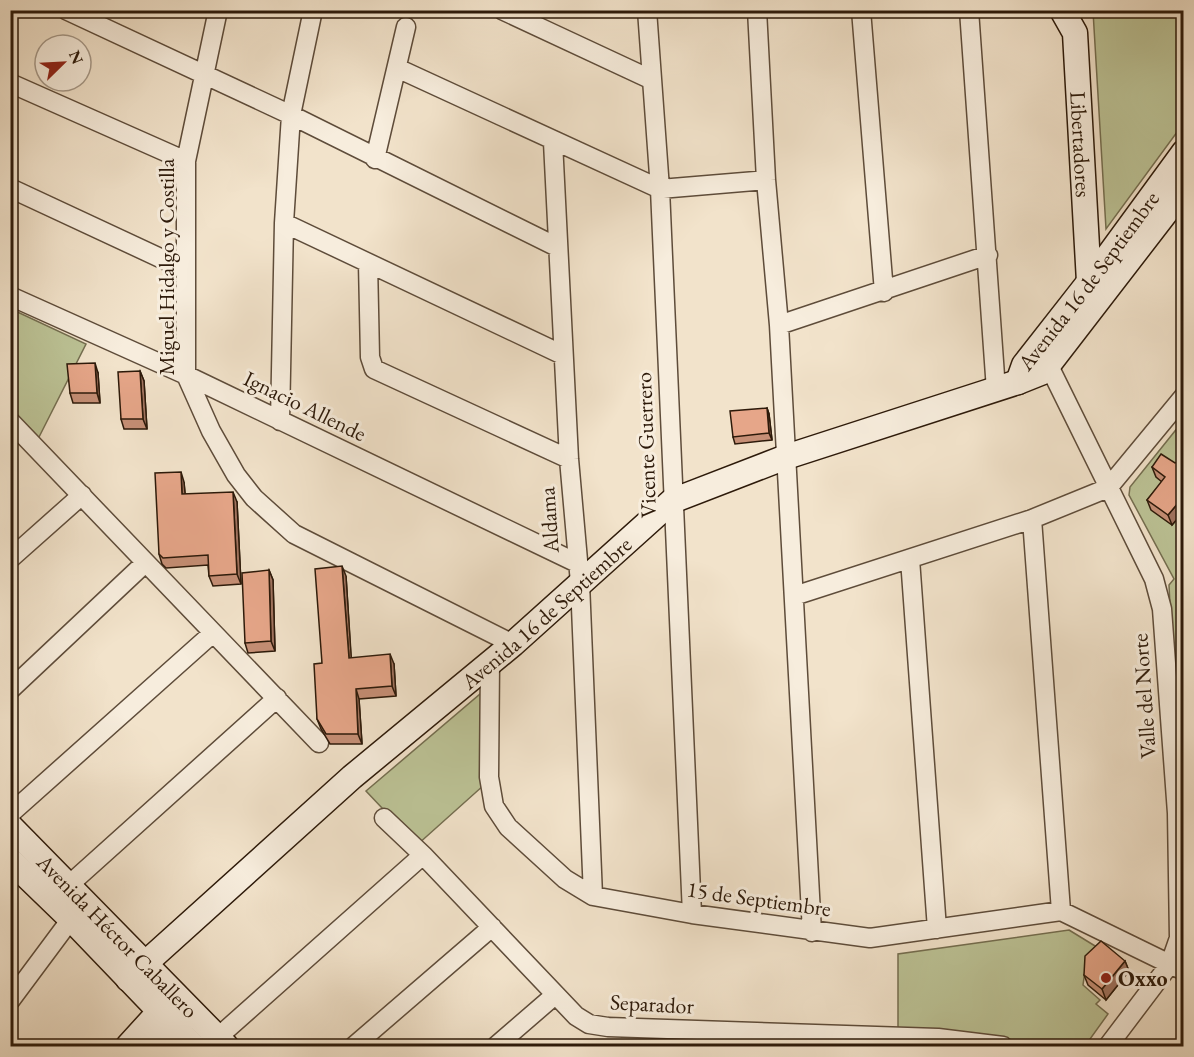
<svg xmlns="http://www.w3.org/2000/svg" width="1194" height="1057" font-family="'EB Garamond',serif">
<rect width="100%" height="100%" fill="#f2e3cb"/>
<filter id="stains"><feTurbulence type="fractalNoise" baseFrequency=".00333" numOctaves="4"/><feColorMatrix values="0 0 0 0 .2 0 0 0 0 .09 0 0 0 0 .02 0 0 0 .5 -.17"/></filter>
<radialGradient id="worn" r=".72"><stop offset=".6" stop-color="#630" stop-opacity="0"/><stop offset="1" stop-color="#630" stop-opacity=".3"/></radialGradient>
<path fill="#bcc396" stroke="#746e50" stroke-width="1.5" d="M1093,11H1183V124L1106,229Z
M11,309L86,344L37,441L11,413Z
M1183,421V811L1180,809L1169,585L1174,579L1129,495L1130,487Z
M486,689L484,785L417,845L366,791Z
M1069,930L1100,949L1086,963L1083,985L1100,1000L1096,1004L1108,1014L1085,1046H1043L898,1030V954Z"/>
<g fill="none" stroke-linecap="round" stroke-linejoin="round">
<defs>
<path id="street" d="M66,10L291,115L557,247
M218,10L186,161V375L211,431L236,475L254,498L294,534L513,644
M502,10L650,79
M647,10L660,189L692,914
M757,10L766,180L779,325L812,932
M861,10L884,292
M969,10L996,390
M397,68L660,189L766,180
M10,83L186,161
M553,142L569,459L580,583L593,896
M375,159L406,27
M10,188L186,270
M284,223L563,355
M368,263L370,357L374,369L569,459
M10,296L186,375L577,563
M779,325L988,255
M1040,356L1049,366L1154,579L1162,609L1177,813L1179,938L1170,964L1108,1046
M10,421L319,743
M280,421L284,223L291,115L313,10
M1032,519L1061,911
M10,559L82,495
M910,559L937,929
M794,596L1032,519L1108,488L1184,396
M490,662L489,777L494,806L508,827L565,879L593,896L692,914L870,938L1061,911L1184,971
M10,690L145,563
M10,814L213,633
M384,818L423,855L576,1016L589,1024L608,1027L938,1038L1003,1046
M70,884L277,698
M10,1001L71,919
M217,1038L423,855
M354,1046L492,927
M496,1046L555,995"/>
<g id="secondary">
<path id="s1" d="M1062,10L1075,33L1089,282"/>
<path id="s2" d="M1018,382L1024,365L1089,282L1184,152"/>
<path id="s3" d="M10,826L226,1046"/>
<path d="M10,860L71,919L193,1046"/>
<path id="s4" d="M128,979L352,777L513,644L672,501L786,457L1018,382L1043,372L1184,189"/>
<path d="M128,1046L170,1000"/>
<path d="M158,1046L185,1018"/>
</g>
</defs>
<use href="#street" stroke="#5e4c3a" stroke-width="21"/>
<use href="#secondary" stroke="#2d1a0a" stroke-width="27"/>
<use href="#street" stroke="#f7eddd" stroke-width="18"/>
<use href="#secondary" stroke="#f7eddd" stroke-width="24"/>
</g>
<path fill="#c68f76" stroke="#2d1a0a" stroke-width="1.5" d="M140,371L144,381L147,429H124L121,419Z
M98,373L100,403H73L70,393Z
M767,408L769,414L772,440L735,444L733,437Z
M1184,460V511L1172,525L1151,510L1147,500L1162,482L1156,477L1152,467L1175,463Z
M184,482L185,494L237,502L241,584L213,586L209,576L208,565L166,568L162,564L159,554Z
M269,570L273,580L275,651L248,653L245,643Z
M346,576L351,658L394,664L396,696L359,699L362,744H330L321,729L317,719L322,663Z
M1125,961L1129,971L1106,1000L1088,985L1084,975Z"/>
<path fill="#a17460" stroke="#2d1a0a" stroke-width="1.5" d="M95,363L98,373L100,403L97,393Z
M140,371L144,381L147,429L143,419Z
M767,408L769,414L772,440L769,433Z
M181,472L184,482L186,504L182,494Z
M233,492L237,502L241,584L237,574Z
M1184,496V511L1172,525L1168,515Z
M342,566L346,576L352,669L349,658Z
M269,570L273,580L275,651L271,641Z
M390,654L394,664L396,696L392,686Z
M356,689L359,699L362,744L358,734Z
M1125,961L1129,971L1106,1000L1102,989Z"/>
<path fill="#e6a689" stroke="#2d1a0a" stroke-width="1.5" d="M95,363L97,393H70L67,364Z
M140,371L143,419H121L118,372Z
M767,408L769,433L733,437L730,411Z
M1161,454L1175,463L1184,460V496L1168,515L1147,500L1165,477L1152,467Z
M181,472L182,494L233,492L237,574L209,576L208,555L163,558L159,554L155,473Z
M342,566L349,658L390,654L392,686L356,689L358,734H326L317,719L314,664L322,663L315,569Z
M269,570L271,641L245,643L242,573Z
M1101,941L1125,961L1102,989L1084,975L1085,956Z"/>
<circle fill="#8f2418" stroke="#f7eddd" stroke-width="2" cx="1106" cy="978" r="6"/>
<g text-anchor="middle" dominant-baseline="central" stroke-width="6" stroke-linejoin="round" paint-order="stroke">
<g font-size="22" fill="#2d1a0a" stroke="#f7eddd">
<text stroke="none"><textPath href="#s1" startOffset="138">Libertadores</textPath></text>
<text transform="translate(166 267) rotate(-90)">Miguel Hidalgo y Costilla</text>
<text stroke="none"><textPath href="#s2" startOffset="124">Avenida 16 de Septiembre</textPath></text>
<text transform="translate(305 406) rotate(26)">Ignacio Allende</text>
<text transform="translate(646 445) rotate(-92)">Vicente Guerrero</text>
<text transform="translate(549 520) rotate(-94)">Aldama</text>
<text stroke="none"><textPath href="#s4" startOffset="556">Avenida 16 de Septiembre</textPath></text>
<text transform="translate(1144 696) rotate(-94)">Valle del Norte</text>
<text transform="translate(759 899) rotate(8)">15 de Septiembre</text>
<text stroke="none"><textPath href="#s3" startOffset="154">Avenida Héctor Caballero</textPath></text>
<text transform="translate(652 1004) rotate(3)">Separador</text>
</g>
<g font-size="22" font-weight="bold" fill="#2d1a0a" stroke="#f7eddd" text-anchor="start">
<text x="1118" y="978">Oxxo</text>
</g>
</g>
<rect width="1194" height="1057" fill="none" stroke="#f2e3cb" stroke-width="36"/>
<rect x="12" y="12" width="1170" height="1033" fill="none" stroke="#2d1a0a" stroke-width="3"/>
<rect x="18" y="18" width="1158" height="1021" fill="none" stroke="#2d1a0a" stroke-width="1.5"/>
<g transform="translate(63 63) rotate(66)"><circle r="28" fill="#f7eddd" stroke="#a69989" stroke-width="1.5"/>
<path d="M0-4.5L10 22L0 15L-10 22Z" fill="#8f2418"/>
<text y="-9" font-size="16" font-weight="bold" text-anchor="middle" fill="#2d1a0a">N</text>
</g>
<rect width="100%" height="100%" filter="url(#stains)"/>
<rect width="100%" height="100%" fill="url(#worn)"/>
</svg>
